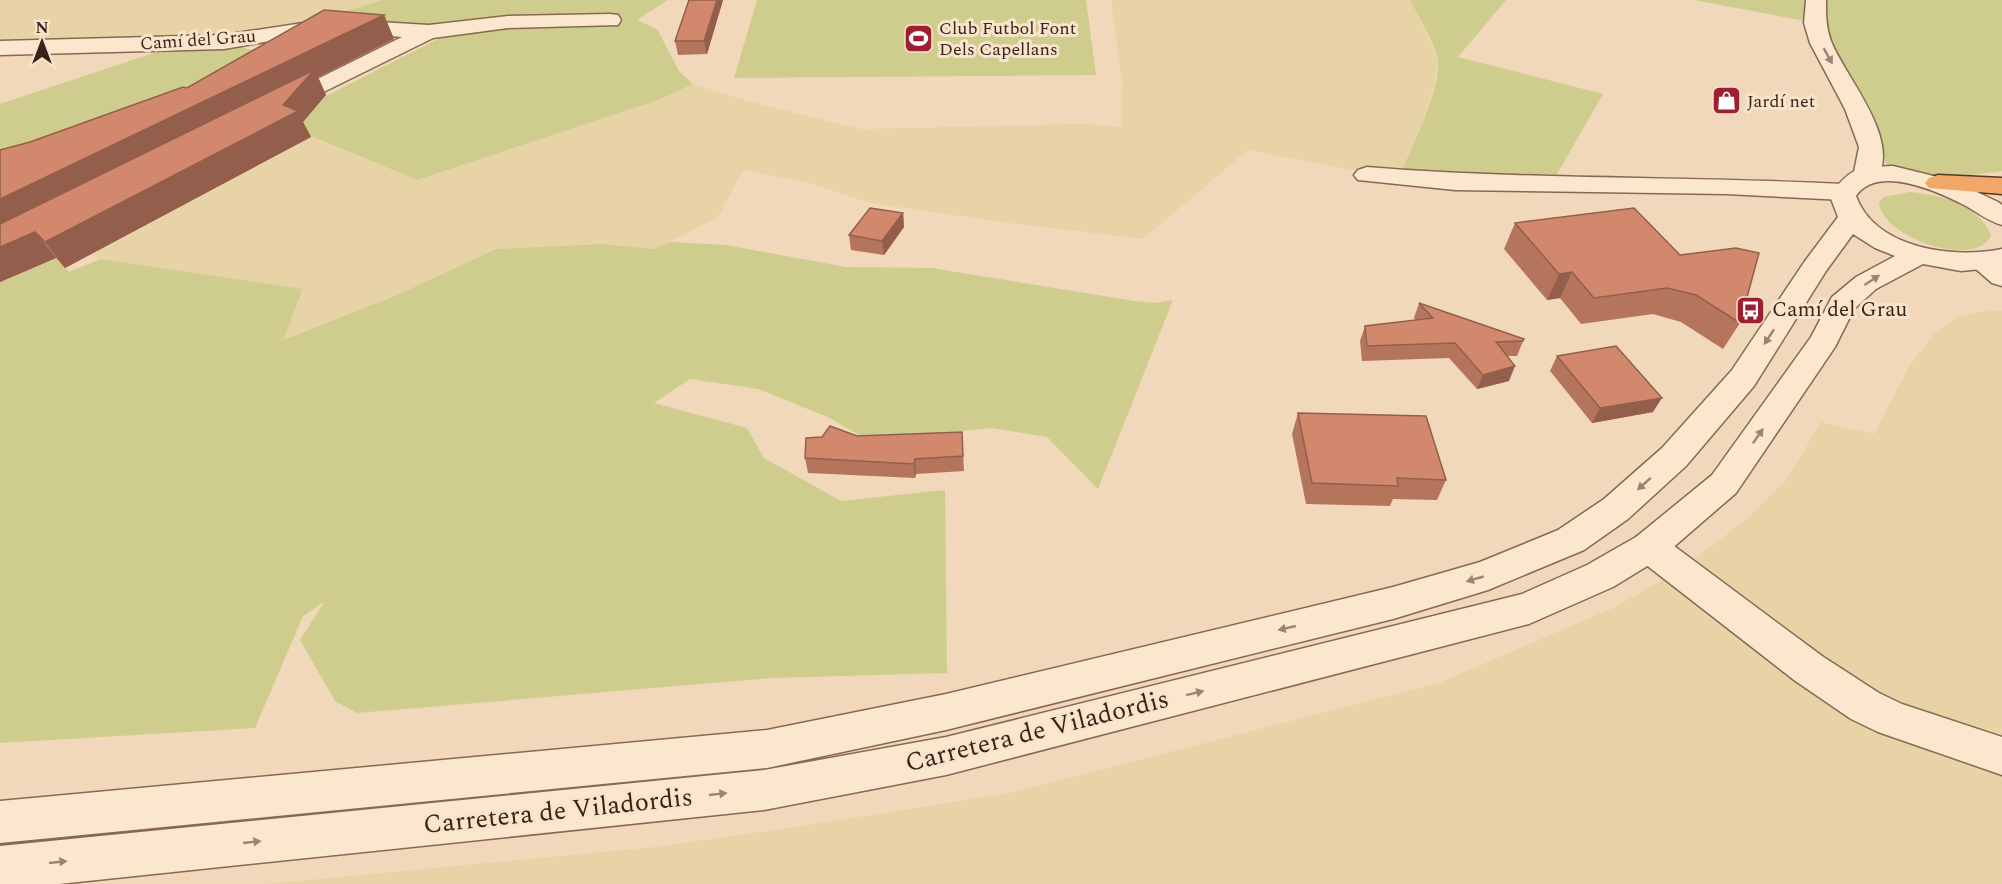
<svg xmlns="http://www.w3.org/2000/svg" width="2002" height="884" font-family="Spectral,serif">
<rect width="100%" height="100%" fill="#f1d8ba"/>
<path fill="#e7d3a6" d="M0,0H383L342,12L329,25L224,42L0,48Z
M1111,0H1410L1438,58L1434,85L1420,130L1398,179L1248,150L1143,239L1001,222L871,203L802,181L743,170L718,217L656,249L602,244L496,249L395,296L282,340L303,290L100,259L92,254L311,137L417,180L655,101L693,84L748,101L860,129L1086,124L1121,127L1122,83Z
M1988,310L2002,311V884H267L655,847L796,827L1010,793L1439,683L1613,608L1679,571L1745,520L1787,479L1821,422L1874,434L1910,365L1934,334L1957,317Z"/>
<path fill="#cfcd8d" d="M383,0H668L637,20L657,29L679,71L693,84L655,101L417,180L296,130L326,96L440,38L500,24L429,32L329,25L342,12Z
M757,0H1086L1096,75L734,78Z
M1410,0H1506L1458,57L1603,94L1552,183L1398,179C1411,149 1440,92 1438,60C1436,45 1417,15 1410,0Z
M1694,0H2002V171L1939,179L1888,165L1871,147L1815,23Z
M224,42L289,61L0,180V104L184,43Z
M1910,192C1940,195 1979,204 1991,235C1978,270 1882,238 1879,203L1884,197Z
M670,242L726,245L846,267L932,268L1134,301L1155,303L1173,300L1098,489L1047,437L992,428L867,440L830,418L758,389L690,379L654,403L747,428L764,458L841,501L945,490L947,673L774,678L357,713L335,701L300,640L324,602L303,616L255,728L0,743V282L56,258L69,272L100,259L303,289L283,340L395,296L496,249L602,244L655,249Z"/>
<g fill="none" stroke-linecap="round" stroke-linejoin="round">
<defs>
<path id="minor" d="M1806,0H1826C1826,15 1826,27 1831,41C1846,79 1904,141 1875,182L1866,185L1857,182L1853,177L1859,147L1845,109L1810,43L1804,23Z
M610,14L618,15L621,20L618,25L508,28L433,38L281,113L273,111L269,106L273,101L402,37L329,31L224,49L0,55V41L224,35L329,19L429,25L508,16Z
M1367,167C1526,180 1685,176 1844,184L1853,186L1857,192L1853,198L1844,200L1726,194L1455,190L1358,180L1354,175L1358,170Z
M1983,254L2002,263V286L1992,283L1969,263L1973,257Z
M1649,533L1662,537L1822,656L1879,693L1902,704L2002,737V775L1878,732L1851,719L1794,680L1636,557L1631,547L1636,537Z"/>
<path id="tertiary" d="M1893,166L1954,181L1998,202L2002,205V225C1987,221 1975,210 1960,203C1934,190 1877,165 1856,196C1875,249 1954,259 2002,249V267L1961,271L1923,264L1876,289L1854,309L1835,347L1736,493L1662,557L1613,587L1529,624L946,775L764,810L59,884H0V846L764,770L946,737L1522,594L1587,565L1636,537L1712,475L1811,337L1832,297L1856,277L1895,256L1875,248L1853,234L1826,271L1754,386L1686,466L1628,519L1584,550L1488,590L1393,619L946,730L767,768L0,843V801L767,730L946,694L1393,587L1480,562L1558,530L1604,499L1662,448L1732,370L1805,261L1838,217L1830,196C1850,167 1858,167 1893,166Z"/>
<path id="trunk" d="M1938,175L2002,178V194L1929,188L1925,183L1929,178Z"/>
</defs>
<use href="#minor" stroke="#886853" stroke-width="3"/>
<use href="#tertiary" stroke="#886853" stroke-width="3"/>
<use href="#trunk" stroke="#553728" stroke-width="3"/>
<use href="#minor" fill="#fbe7cd" fill-rule="evenodd"/>
<use href="#tertiary" fill="#fbe7cd" fill-rule="evenodd"/>
<use href="#trunk" fill="#f1a767" fill-rule="evenodd"/>
</g>
<path fill="#b5755d" d="M723,0L707,54L678,55L675,41Z
M384,15L394,39L318,77L326,95L303,122L311,137L65,268L56,258L0,282L30,142L187,88Z
M903,213L904,227L884,255L851,250L849,235Z
M1515,223L1680,255L1740,323L1723,349L1681,322L1653,314L1581,324L1560,298L1547,300L1504,249Z
M1419,303L1523,341L1517,356H1507L1509,381L1477,389L1449,358L1362,361L1360,341L1365,326L1416,320L1414,318Z
M1557,356L1653,412L1592,423L1550,371Z
M1298,413L1446,480L1437,500L1393,499L1390,506L1306,504L1292,434Z
M962,432L964,471L916,474L915,478L808,473L805,458L857,436Z"/>
<path fill="#935f4c" d="M717,0H723L707,54L704,41Z
M384,15L394,39L318,77L326,95L303,122L311,137L65,268L45,242L289,116L0,235V199Z
M903,213L904,227L884,255L882,241Z
M35,232L56,258L0,282V247Z
M1572,272L1560,298L1547,300L1559,274Z
M1515,366L1509,381L1477,389L1483,375Z
M1662,398L1653,412L1592,423L1600,408Z
M915,459L916,474L915,478L914,464Z"/>
<path fill="#d2886c" stroke="#935f4c" stroke-width="1.5" d="M689,0H717L704,41H675Z
M324,10L384,15L0,199V150L30,142L183,87L187,88Z
M314,70L283,105L298,111L45,242L35,232L0,247V224Z
M870,208L903,213L882,241L849,235Z
M1634,208L1680,255L1736,248L1759,253L1740,323L1696,295L1667,288L1594,298L1572,272L1559,274L1515,223Z
M1419,303L1524,339L1523,341L1496,342L1515,366L1483,375L1455,343L1367,346L1365,326L1433,318Z
M1616,346L1662,398L1600,408L1557,356Z
M1298,413L1426,416L1446,480L1397,478L1398,486L1312,483Z
M830,426L857,436L962,432L963,456L915,459L914,464L805,458L806,438L822,437Z"/>
<defs><path id="oneway-solid" d="M-6-.8H1V-3.2L6.5 0L1 3.2V.8H-6Z" transform="scale(1.5)"/></defs>
<g fill="#988573">
<use href="#oneway-solid" transform="translate(1828 56) rotate(61)"/>
<use href="#oneway-solid" transform="translate(1872 280) rotate(-33)"/>
<use href="#oneway-solid" transform="translate(1769 337) rotate(123)"/>
<use href="#oneway-solid" transform="translate(1758 436) rotate(-55)"/>
<use href="#oneway-solid" transform="translate(1644 484) rotate(138)"/>
<use href="#oneway-solid" transform="translate(1475 579) rotate(164)"/>
<use href="#oneway-solid" transform="translate(1287 628) rotate(167)"/>
<use href="#oneway-solid" transform="translate(1195 693) rotate(-14)"/>
<use href="#oneway-solid" transform="translate(718 794) rotate(-6)"/>
<use href="#oneway-solid" transform="translate(252 842) rotate(-6)"/>
<use href="#oneway-solid" transform="translate(58 862) rotate(-6)"/>
</g>
<defs>
<symbol id="stadium-square" viewBox="-11 -11 22 22"><rect x="-9" y="-9" width="18" height="18" rx="4" fill="#9c1f32" stroke="#f8e4ca"/><path d="M0-5a6.5 5 0 1 0 0 10a6.5 5 0 1 0 0-10ZM-3.5-1.8h7v3.6h-7Z" fill="#fff"/></symbol>
<symbol id="shop-square" viewBox="-11 -11 22 22"><rect x="-9" y="-9" width="18" height="18" rx="4" fill="#9c1f32" stroke="#f8e4ca"/><path d="M-5-2.5h2.3a2.7 3.5 0 0 1 5.4 0H5L5.5 6h-11ZM-1.5-2.5h3a1.5 2.3 0 0 0-3 0Z" fill="#fff"/></symbol>
<symbol id="bus-square" viewBox="-11 -11 22 22"><rect x="-9" y="-9" width="18" height="18" rx="4" fill="#9c1f32" stroke="#f8e4ca"/><path d="M-5-6H5V4H4V6H2V4H-2V6H-4V4H-5ZM-3.5-4V0h7V-4ZM-3.5 1.2v1.5H-2V1.2ZM2 1.2v1.5H3.5V1.2Z" fill="#fff"/></symbol>
</defs>
<g fill-rule="evenodd">
<use href="#stadium-square" x="902" y="22" width="33" height="33"/>
<use href="#shop-square" x="1710" y="84" width="33" height="33"/>
<use href="#bus-square" x="1734" y="294" width="33" height="33"/>
</g>
<g text-anchor="middle" dominant-baseline="central" stroke-width="6" stroke-linejoin="round" paint-order="stroke">
<g font-size="18" fill="#362319" stroke="#f8e4ca" text-anchor="start">
<text x="939" y="28">Club Futbol Font<tspan x="939" dy="21">Dels Capellans</tspan></text>
<text x="1747" y="101">Jardí net</text>
</g>
<g font-size="18" fill="#362319" stroke="#f8e4ca">
<text transform="translate(198 40) rotate(-4)">Camí del Grau</text>
</g>
<g font-size="21" fill="#362319" stroke="#f8e4ca" text-anchor="start">
<text x="1772" y="310">Camí del Grau</text>
</g>
<g font-size="26" fill="#362319" stroke="#f8e4ca">
<text transform="translate(1037 731) rotate(-14)">Carretera de Viladordis</text>
<text transform="translate(558 811) rotate(-6)">Carretera de Viladordis</text>
</g>
</g>
<g transform="translate(42 42)" stroke="#f8e4ca" stroke-width="4.5" paint-order="stroke">
<path d="M0-4.5L10 22L0 15L-10 22Z" fill="#362319"/>
<text y="-9" font-size="16" font-weight="bold" text-anchor="middle" fill="#362319">N</text>
</g>
</svg>
